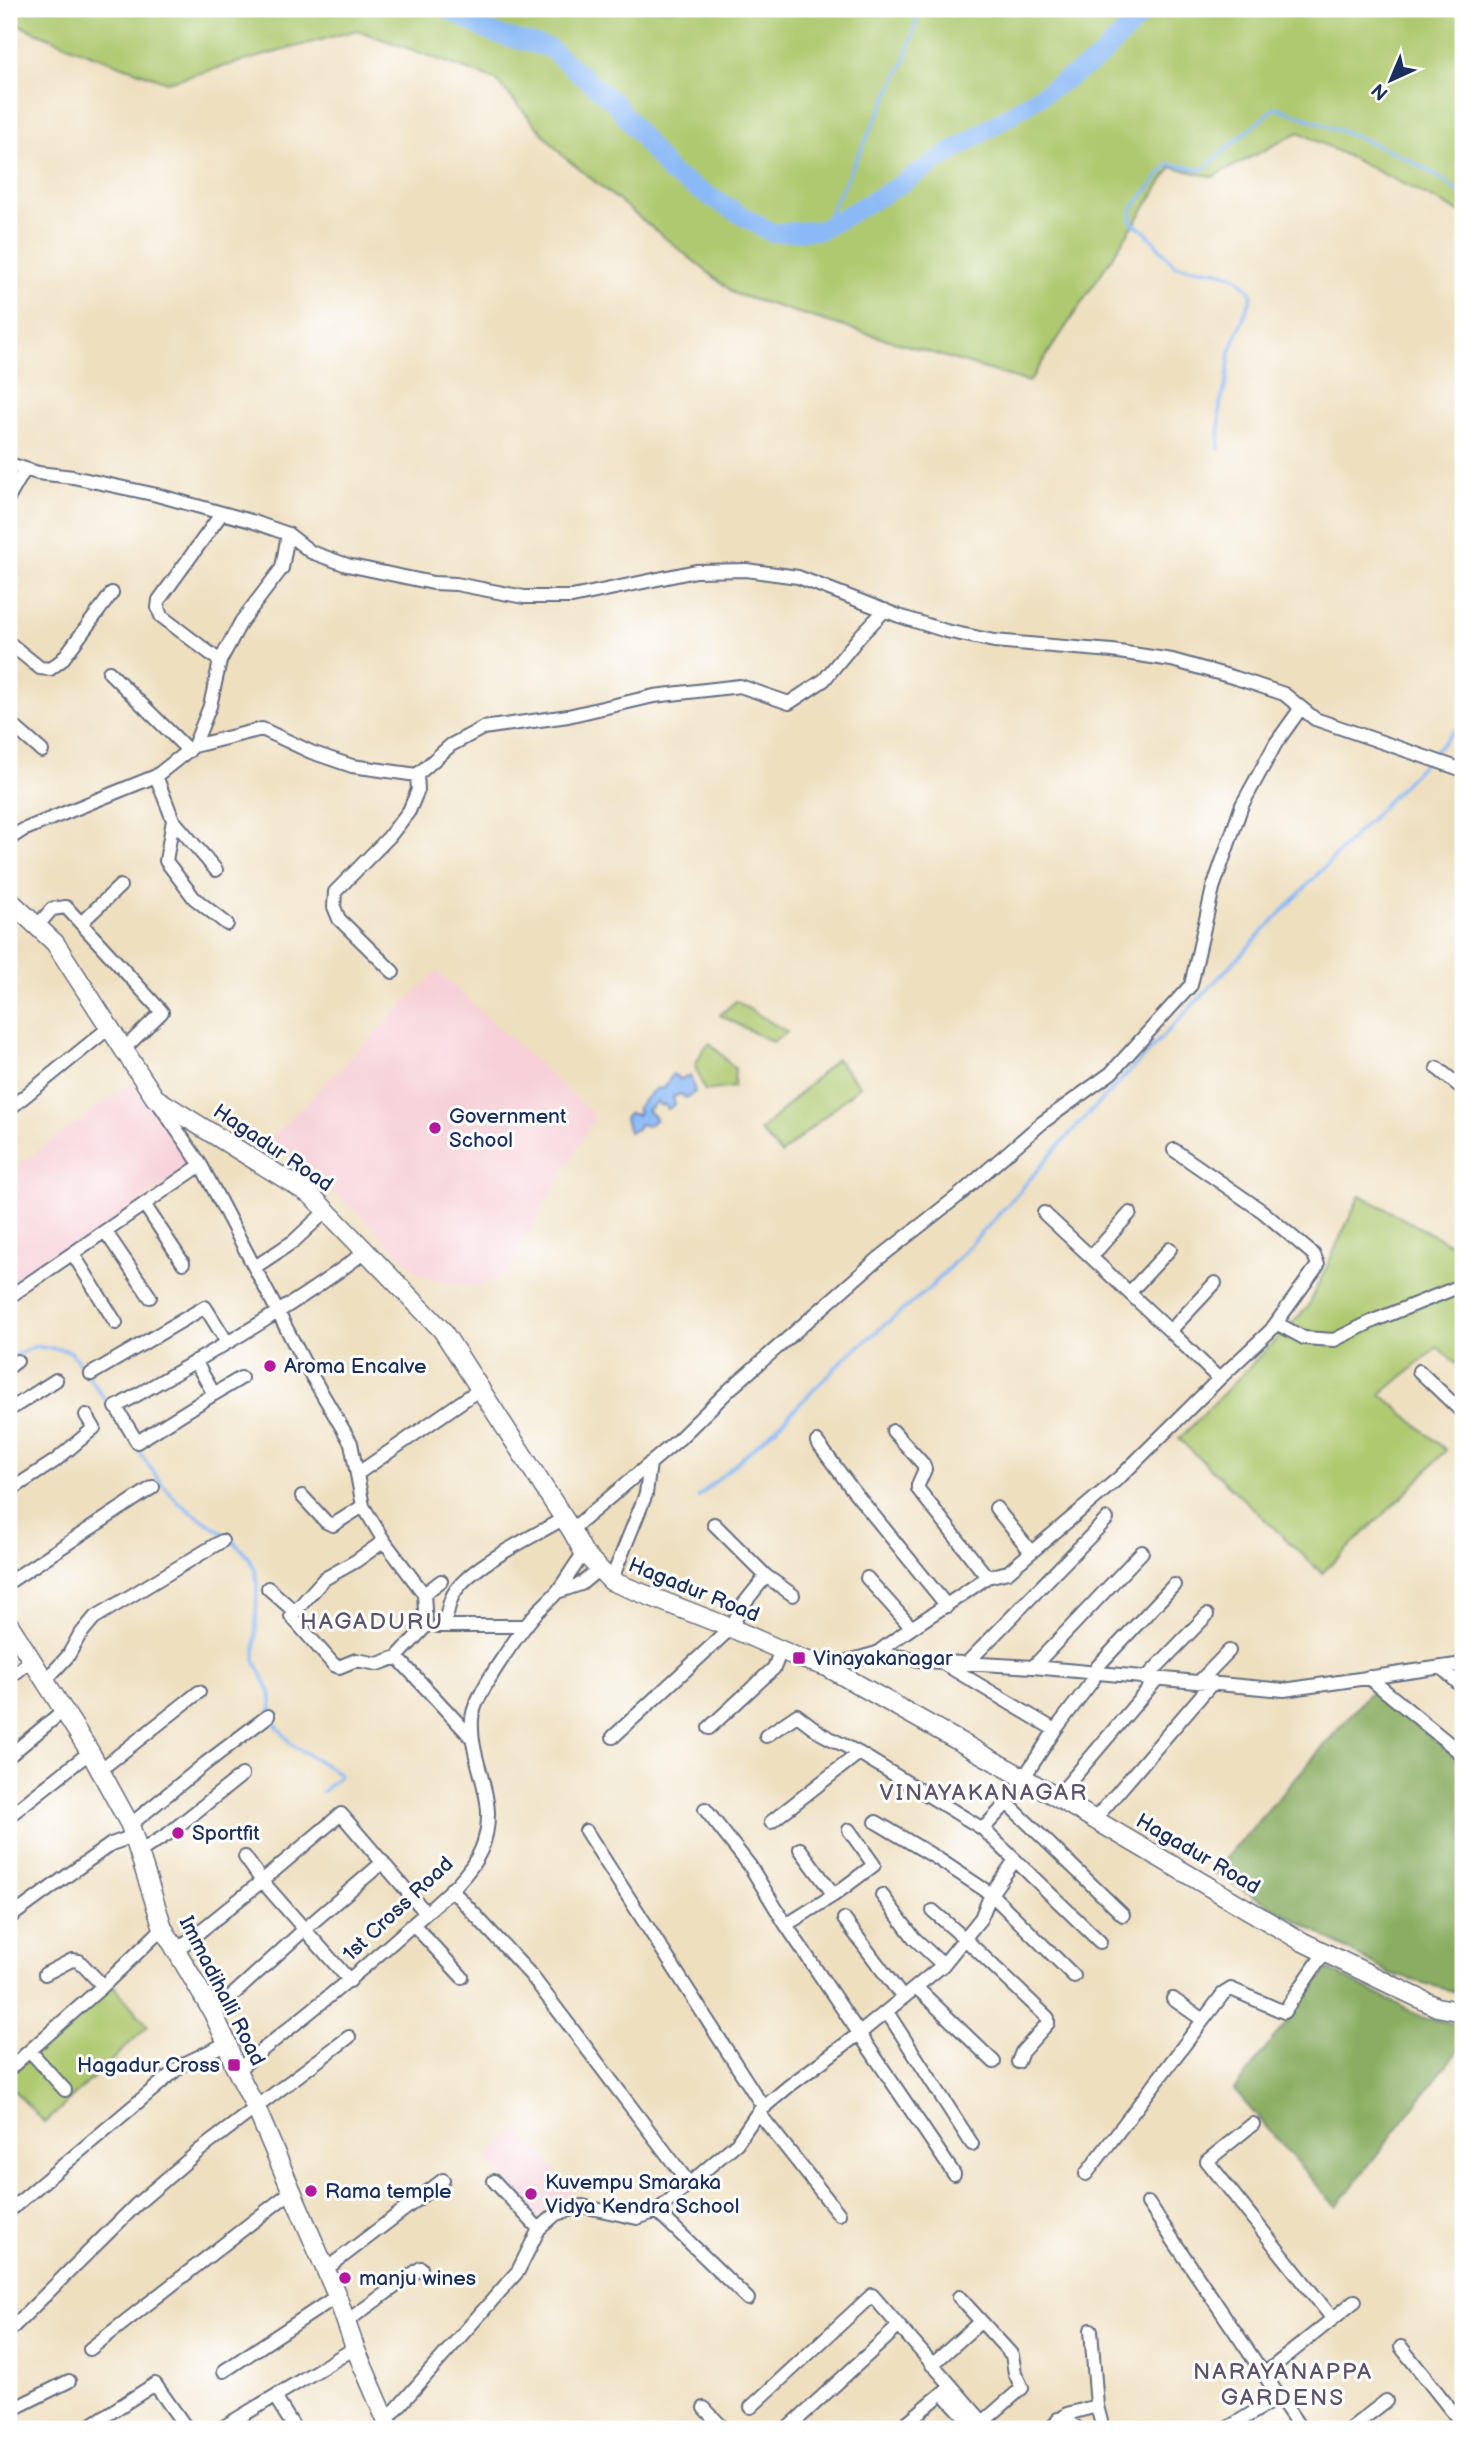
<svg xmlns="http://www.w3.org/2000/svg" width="1472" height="2438" font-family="'Balsamiq Sans',sans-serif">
<rect width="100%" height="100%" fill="#fff"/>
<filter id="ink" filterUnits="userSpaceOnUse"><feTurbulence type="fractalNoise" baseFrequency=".0143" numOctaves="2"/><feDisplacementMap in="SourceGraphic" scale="14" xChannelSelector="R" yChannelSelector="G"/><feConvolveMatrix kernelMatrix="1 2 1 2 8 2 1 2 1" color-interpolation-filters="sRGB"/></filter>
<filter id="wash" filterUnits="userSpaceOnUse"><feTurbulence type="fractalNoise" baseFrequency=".00686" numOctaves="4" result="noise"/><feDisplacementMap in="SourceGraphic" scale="28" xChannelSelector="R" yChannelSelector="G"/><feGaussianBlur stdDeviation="1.57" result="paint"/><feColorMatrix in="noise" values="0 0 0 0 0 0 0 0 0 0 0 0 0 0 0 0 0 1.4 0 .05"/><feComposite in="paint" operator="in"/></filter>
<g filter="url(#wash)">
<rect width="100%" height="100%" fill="#eedfbf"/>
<path fill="#f6cfd7" d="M437,971L595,1116L508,1270L499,1278L480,1286L452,1283L421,1276L360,1214L269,1140Z
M130,1081L194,1165L9,1293V1179L23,1162L129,1084Z
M518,2127L573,2192L537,2217L486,2158Z"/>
<path fill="#aec970" stroke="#647c67" stroke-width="2" d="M9,9H1463V214L1299,132L1213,177L1172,167L1029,382L735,294L563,156L496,80L357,30L167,82L79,50L9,21Z
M736,1001L787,1032L772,1042L720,1015Z
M710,1043L735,1069L734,1087L705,1091L695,1066L703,1049Z
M836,1059L860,1086L781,1154L760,1131Z
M1360,1195L1463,1251V1371L1438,1347L1381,1394L1446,1450L1407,1492L1322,1573L1179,1439L1308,1307Z
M112,1984L148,2026L45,2123L9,2085V2076Z"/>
<path fill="#8aad62" stroke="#526e60" stroke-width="2" d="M1373,1689L1463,1764V1994L1391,1974L1213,1873Z
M1328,1969L1424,2018L1463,2025V2044L1336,2207L1234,2090Z"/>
<path fill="#8ab9f5" stroke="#5274aa" stroke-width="2" d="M673,1074L680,1079L690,1075L695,1092L686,1098L680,1094L673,1097L675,1104L668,1109L664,1104L661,1106L657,1102L647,1110L656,1119L648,1126L639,1124L637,1129L629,1132L625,1118L629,1113L637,1115L639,1112L637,1108L639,1105L655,1089L664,1088Z"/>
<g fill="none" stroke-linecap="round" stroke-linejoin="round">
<path stroke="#8ab9f5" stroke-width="3.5" d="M821,230L905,61L920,9
M1219,449L1220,404L1227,381L1230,352L1252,296C1238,264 1202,272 1174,265L1146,232L1131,222L1132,209L1169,164L1202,170L1276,107C1341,132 1409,150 1463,195
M1432,754L1463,722
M15,1356L36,1346C48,1350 60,1347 71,1352L111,1408
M136,1447L159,1480L180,1504L231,1539L249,1557L255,1570L257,1585L255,1660L270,1692L272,1709L269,1712
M698,1497L777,1427L847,1356L931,1287L1012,1200L1060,1144L1427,760
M271,1718L291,1744L340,1774L339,1777L322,1792"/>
<path stroke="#8ab9f5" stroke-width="19" d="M447,9L492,33L549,48L616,104L670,173L772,233L821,230L893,189L1097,60L1148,9"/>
</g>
</g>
<g filter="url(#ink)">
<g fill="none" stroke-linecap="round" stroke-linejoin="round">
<defs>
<path id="street" d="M9,464L38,473L73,477L157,495L251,521L288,534L311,552L347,565L433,583L456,584L524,597H572L696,571L746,570L798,577L899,616L946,631L994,641L1112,651L1172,660L1236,678L1284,694L1315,719L1463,770
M9,497L25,469
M9,643L40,668L50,669L62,660L112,593
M220,661L161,616L158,608L159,600L222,513
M109,672L189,751
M9,722L42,751
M194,746L262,729L311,752L352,766L417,775L451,745L483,728L568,716L654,696L740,686L789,703L824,680L860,636L885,610
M156,776L173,820L166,861L194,898L227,924
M173,820L216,870
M9,839L23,830L156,776L194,746L210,706L220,661L241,622L282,568L288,534
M81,923L120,886
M37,926L52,909L66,907L162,1012L124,1049
M393,972L339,919L334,907L335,892L389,837L409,811L418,790L417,775
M1437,1068L1463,1089
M159,1104L201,1165L306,1366L351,1443L363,1506L384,1541L424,1594L426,1626L397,1657L471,1737
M9,1109L110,1027
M1174,1150L1262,1211L1314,1255L1318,1265L1271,1330L1219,1379
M144,1204L183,1263
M105,1231L150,1297
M73,1254L116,1323
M1092,1256L1130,1213
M255,1267L294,1241L326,1211
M1130,1292L1170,1249
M9,1297L201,1165
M1276,1323L1304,1338L1334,1340L1373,1321L1463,1285
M1170,1331L1215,1283
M195,1361L214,1394L137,1442L116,1407C201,1358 288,1311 366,1251
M9,1367L17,1361
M1419,1371L1463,1413
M91,1374L205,1307L227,1342
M214,1394L241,1378
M9,1410L56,1380
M817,1442L852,1489L947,1606
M357,1474L480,1389
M9,1491L55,1461L94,1428L86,1415
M302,1496L326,1522L333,1525L363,1506
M996,1508L1031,1552
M571,1530L679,1439L730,1389L878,1259L958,1196L1043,1122L1111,1073L1191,985L1213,888L1242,805L1276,743L1301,708
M384,1541L356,1561L324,1579L291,1616L334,1665L339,1667L356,1660L378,1664L397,1657
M766,1576L793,1595
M987,1577L1008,1572L1121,1476L1219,1379L1170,1331L1044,1213
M867,1578L911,1627
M611,1581L646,1494L650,1463
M9,1582L153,1487
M268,1588L295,1612
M557,1592L581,1584L599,1569
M424,1594L441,1581
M438,1626H526
M444,1626C447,1617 448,1604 453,1595C469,1565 534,1537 564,1518
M877,1653C912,1625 951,1604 987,1577L918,1489V1485L925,1469L923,1464L893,1431
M941,1662L1055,1730
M968,1662L1107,1519
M827,1667L877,1653L926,1661L1033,1667L1284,1690L1463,1664
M1033,1667L1142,1552
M1443,1669L1463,1688
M1368,1677L1463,1755
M9,1678L31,1660
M1145,1679L1207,1615
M45,1681L68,1656L79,1636L94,1618L222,1541
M1199,1682L1229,1651
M709,1728L774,1668L781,1650
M766,1736L797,1715L822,1734L859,1753L983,1829L1100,1942
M613,1737L731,1628L742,1606L766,1576L714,1524
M9,1756L64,1710
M100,1770L199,1692
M1057,1797L1157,1679
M1007,1803L1123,1915
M705,1809L750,1866L786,1925L954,2174
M9,1816L90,1752
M1094,1820L1213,1682
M771,1822L859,1753
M876,1822L935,1857L991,1894L1074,1976
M130,1825L206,1763L268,1716
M983,1829L1007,1803L1055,1730L1093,1680L1097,1667L1174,1585
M586,1831L758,2099L765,2107
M800,1849L834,1895
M139,1852L168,1834L242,1775
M245,1857L262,1881L350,1981
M451,1889L531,1975L688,2182
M882,1895L914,1938L943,1965
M933,1911L964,1938L1048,2018V2023L1022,2052L1018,2062
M9,1918L111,1844L134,1836
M844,1919L903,1998
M413,1924L462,1977
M786,1925L834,1895L874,1865L849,1830
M177,1950L262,1881L341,1814L426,1913
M45,1974L72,1960L79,1961L103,1986
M916,1987L994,2062
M1173,1999L1203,2020
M887,2012L972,2144
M213,2013L306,1928L383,1862
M30,2051L65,2090
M9,2069L103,1986L163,1928
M237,2070C295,2024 353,1978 409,1928C434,1905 467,1881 481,1850C502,1800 469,1766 472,1719C473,1696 521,1630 538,1611C544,1605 551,1599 557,1592C566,1580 574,1566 584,1553
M758,2112L839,2214
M1253,2124L1207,2161L1333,2319
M1086,2174L1223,1994L1231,1989L1284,2012L1324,1953
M494,2181L539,2229
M1148,2203L1301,2429
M9,2211L182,2065L227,2043
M657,2211L748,2299
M325,2270L443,2180
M959,2297L1012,2355L1015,2373L1022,2388L983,2422
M347,2321L421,2268
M13,2327L137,2204L200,2150L349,2037
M1091,2330L1097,2406L1103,2429
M1401,2347L1463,2425
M90,2349L292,2191
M932,2365L981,2321
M224,2371L337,2296
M1264,2374L1355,2301
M943,2393L976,2429
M275,2397L295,2429
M751,2407L872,2295L989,2429
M704,2408L724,2429
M9,2411L69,2381
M1058,2419L1072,2424L1078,2429
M386,2421L518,2271L539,2229L556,2214L582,2206L637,2218L657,2211L737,2143L758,2112L789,2086L860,2033L943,1965L981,1918L991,1894L1015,1860
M85,2429L155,2384L187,2429
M220,2429L355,2348
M787,2429L899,2326
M899,2429L951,2386
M1049,2429L1067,2414L1097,2406
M1226,2429L1279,2397
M1350,2429L1386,2401"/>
<path id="secondary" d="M9,900L55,943L155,1098L311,1195L442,1330L572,1531L584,1553L611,1581L731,1628L799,1658L827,1667L1024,1778L1303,1942L1437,2007L1463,2012
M9,1624L90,1752L130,1825L163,1928L213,2013L227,2043L234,2065L256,2108L337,2296L355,2348L390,2429"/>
</defs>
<use href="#street" stroke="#656d80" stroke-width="16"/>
<use href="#secondary" stroke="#656d80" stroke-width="21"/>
<use href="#street" stroke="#fff" stroke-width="12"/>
<use href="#secondary" stroke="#fff" stroke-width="18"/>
</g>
</g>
<g fill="#b5179e" stroke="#fff" stroke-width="2.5">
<circle cx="435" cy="1128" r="7"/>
<circle cx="270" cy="1366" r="7"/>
<rect x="792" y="1651" width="14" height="14" rx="3.5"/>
<circle cx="178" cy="1833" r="7"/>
<rect x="227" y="2058" width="14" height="14" rx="3.5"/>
<circle cx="311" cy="2191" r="7"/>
<circle cx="531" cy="2194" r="7"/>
<circle cx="345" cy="2278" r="7"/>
</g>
<g text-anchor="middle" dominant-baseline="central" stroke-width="6" stroke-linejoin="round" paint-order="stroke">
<g font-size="21" fill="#1b2f5e" stroke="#fff" text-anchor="start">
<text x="449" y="1116">Government<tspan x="449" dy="24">School</tspan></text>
<text x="284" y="1366">Aroma Encalve</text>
<text x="813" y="1658">Vinayakanagar</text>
<text x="192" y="1833">Sportfit</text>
<text x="220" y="2065" text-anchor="end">Hagadur Cross</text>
<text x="545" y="2182">Kuvempu Smaraka<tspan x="545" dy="24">Vidya Kendra School</tspan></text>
<text x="325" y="2191">Rama temple</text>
<text x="359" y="2278">manju wines</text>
</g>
<g font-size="21" fill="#1b2f5e" stroke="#fff">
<text transform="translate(273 1148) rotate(34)">Hagadur Road</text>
<text transform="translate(694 1590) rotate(22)">Hagadur Road</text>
<text transform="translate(1198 1854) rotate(30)">Hagadur Road</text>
<text transform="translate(398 1909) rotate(-43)">1st Cross Road</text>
<text transform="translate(222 1991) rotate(63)">Immadihalli Road</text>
</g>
<g font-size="23" letter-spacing="2" fill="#5d536c" stroke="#fff">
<text x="372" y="1622">HAGADURU</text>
<text x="984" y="1793">VINAYAKANAGAR</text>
<text x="1283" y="2372">NARAYANAPPA<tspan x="1283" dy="26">GARDENS</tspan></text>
</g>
</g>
<rect width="1472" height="2438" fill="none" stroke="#fff" stroke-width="35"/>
<g transform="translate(1391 80) rotate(224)" stroke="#ffffff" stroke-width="5" paint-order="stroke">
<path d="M0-5L12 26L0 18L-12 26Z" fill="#1b2f5e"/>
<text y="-10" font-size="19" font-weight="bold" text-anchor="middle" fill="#1b2f5e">N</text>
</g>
</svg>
